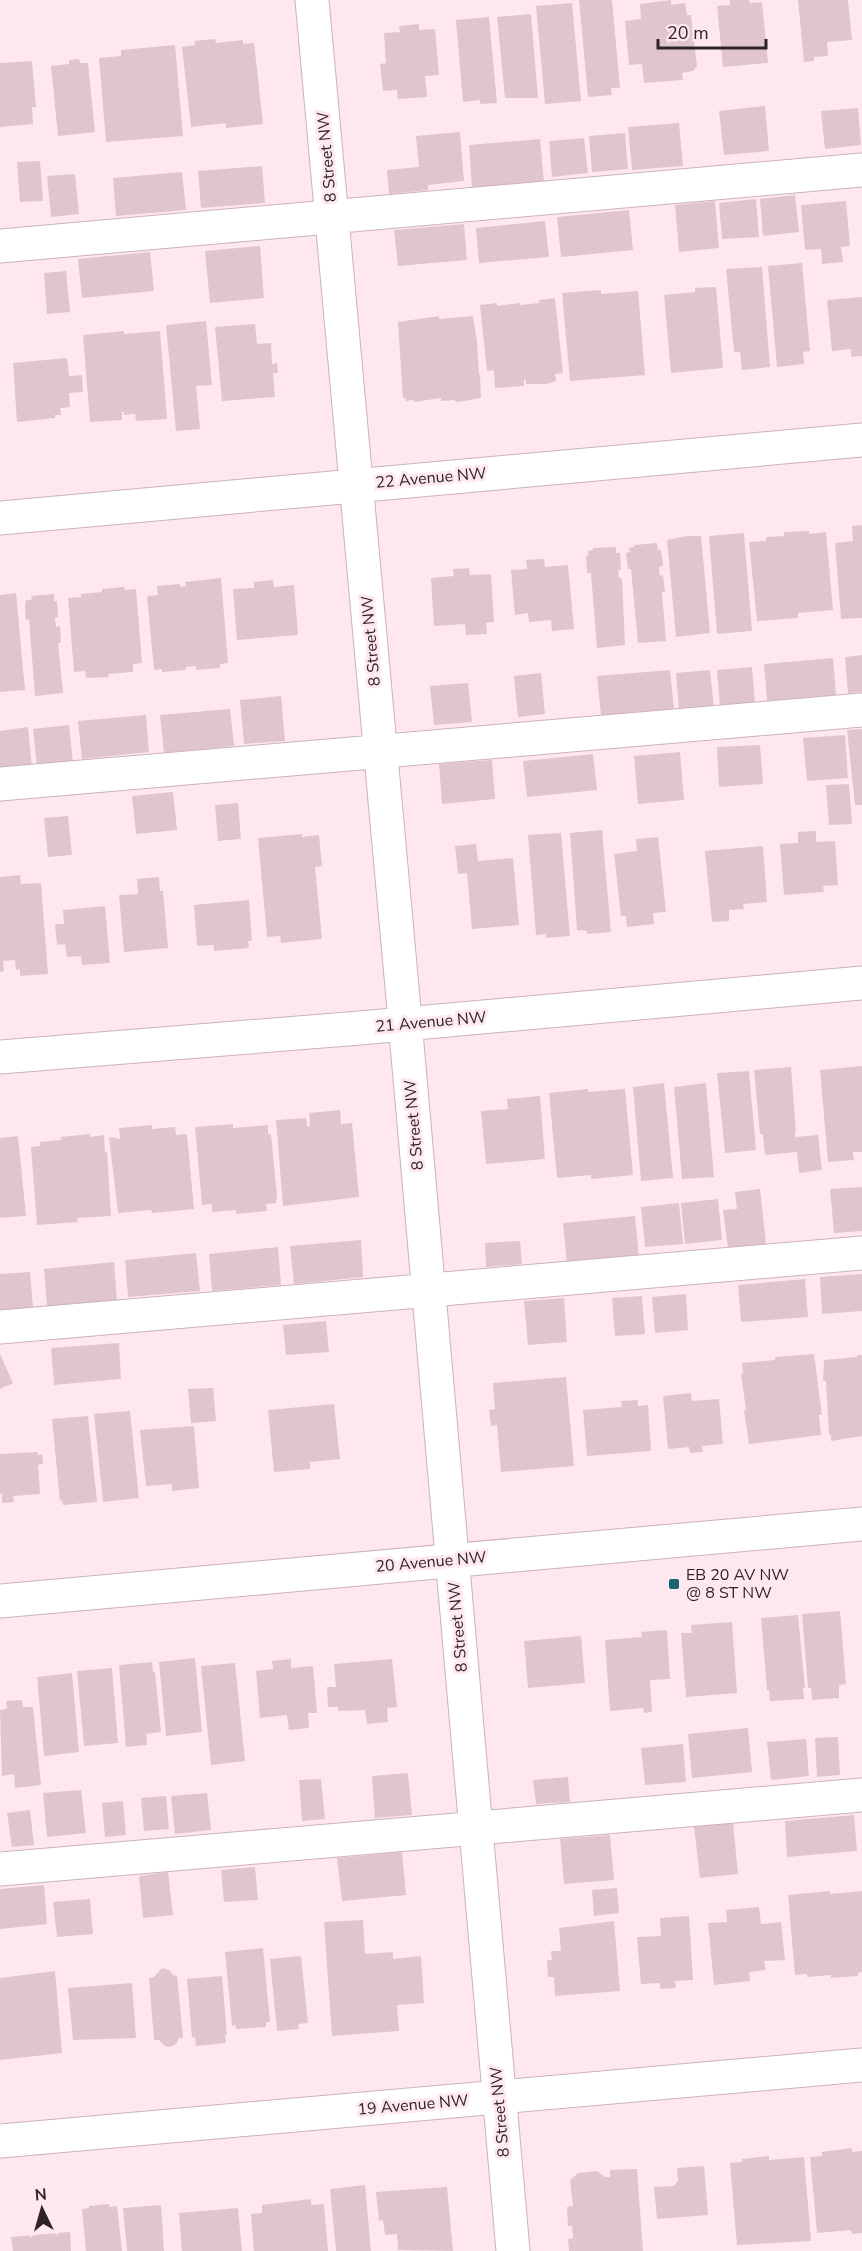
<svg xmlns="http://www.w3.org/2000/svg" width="862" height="2251" font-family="'Nunito Sans',sans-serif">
<rect width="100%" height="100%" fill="#fee8ee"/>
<path fill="#e0c5cd" d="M579,0H612L620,88H611L612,95L588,97Z
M671,0V5L685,3L687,15H691L697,66L693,71L682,73L683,80L644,83L642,64L629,65L625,21L641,19L640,4Z
M730,0H749L750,3L762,2L768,63L723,67L717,6L730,5Z
M798,0H848L852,40L827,42L828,56L814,57V61L804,62Z
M572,3L581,101L545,104L536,6Z
M531,14L538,98H505L497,17Z
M489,17L497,103L480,104V100L463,102L456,20Z
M419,24V30L435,29L439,75L425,76L427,97L398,99L397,90L383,91L380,64L386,63L384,33L400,32L399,26Z
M215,39L216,43L243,40V44L254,43L263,124L226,128V123L191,127L182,47L195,45L194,41Z
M175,45L183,136L106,142L99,58L121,56V50Z
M79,59L80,63H88L95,132L58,136L51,66L69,64V60Z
M32,61L36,107H32L33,124L0,127V63Z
M765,106L769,151L724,155L719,111Z
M858,108L861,145L825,149L821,111Z
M679,123L683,166L632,170L628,127Z
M460,132L464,181L428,185V190L389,194L387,170L419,167L416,136Z
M625,133L628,169L592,172L589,136Z
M584,138L588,173L552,177L549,141Z
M540,139L544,182L472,187L469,145Z
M40,161L43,201L20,202L17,162Z
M262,166L265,203L201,208L198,171Z
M182,172L186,210L116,216L113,178Z
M75,174L79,214L51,217L47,176Z
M795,195L799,232L763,236L760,199Z
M756,199L759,237L722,239L719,203Z
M715,201L719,248L679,252L675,205Z
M846,201L850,246L841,247L843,262L822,264L821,249L805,250L801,205Z
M629,210L633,250L561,257L557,217Z
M545,221L549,257L479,263L476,228Z
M464,224L467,260L398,266L394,230Z
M260,246L264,298L210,303L205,251Z
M150,252L154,291L82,298L78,259Z
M802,263L810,351L803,352L804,364L777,367L768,266Z
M762,267L770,367L742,370L740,352H734L726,269Z
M66,271L70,312L47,314L44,273Z
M716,287L723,368L671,373L664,295L695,292V288Z
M601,290V294L638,291L645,375L570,381L562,293Z
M862,297V356L851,357V349L832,351L827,300Z
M555,298L563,373L555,374L556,381L547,384H526V380H524V386L495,388L494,370L487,371L480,305L497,303V306L520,303V305L539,303V300Z
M439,316V319L473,316L477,341L479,375L480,374L481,398L458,402L453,400L441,401V398L414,402V400L406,401V398H403L398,322Z
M206,321L212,385L196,386L200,429L176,431L166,325Z
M255,324L257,344L271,343L272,364L277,363L278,373H273L275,397L222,401L215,327Z
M124,331V334L160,331L167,419L136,421L135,414L124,415V412H122V420L90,422L83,335Z
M67,358L69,376L82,375L83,392L69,393L70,407L60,408L61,415H55V418L17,422L13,363Z
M862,525V618L841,619L835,543L853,541L852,526Z
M809,531V534L826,532L833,610L798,613V618L757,621L749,542L766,541V537L784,536V532Z
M744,533L752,631L717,634L709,536Z
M687,536H701L710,633L676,637L667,540Z
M657,543L658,550H661L663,566L659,567L660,576L663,575L665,592H662L666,641L638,643L631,569H628L626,553L630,552L629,548L634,547V545Z
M616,547V553H620L621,570H618L619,578H622L625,645L597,648L591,573H587L586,556H588V551L593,550V548Z
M544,559L545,567L568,565L574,629L552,631L551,620L529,622L528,613L515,615L511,570L527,569L526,560Z
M469,568L470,575L491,574L494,622L486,623L487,634L466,635L465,624L434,626L431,578L454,576L453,569Z
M221,578L228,663L220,664V668L196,670V666L186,667V670L162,672V669L154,670L147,596L158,595L157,586L180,584V587L186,586L185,582Z
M273,580L274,587L294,585L298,635L237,640L233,589L254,588V582Z
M124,587L125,590L136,589L142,663L133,664V672L108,674L109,677L86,678L85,671L74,672L68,598L81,597V594L102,592V589Z
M16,593L25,690L0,692V595Z
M54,594V601H57L58,617L55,618L56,627L60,626L61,643H58L63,693L35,696L29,619L26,620L25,605L26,600H32L31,596Z
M862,655V692L848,693L845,657Z
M833,658L836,695L767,701L764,664Z
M752,667L755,704L720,706L717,670Z
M670,670L674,709L601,715L597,676Z
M710,670L714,708L679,710L676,673Z
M541,673L545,714L518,717L514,676Z
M468,683L472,722L434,725L430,686Z
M281,696L285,741L244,744L240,700Z
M230,709L234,746L164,753L160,715Z
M146,715L149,752L82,759L78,721Z
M69,725L73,763L37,767L33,729Z
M28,727L32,767L0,770V731Z
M862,729V805H855L847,730Z
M845,735L848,778L807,781L803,738Z
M760,745L763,784L719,787L717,747Z
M680,752L684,800L638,804L634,756Z
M593,754L597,790L527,797L523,761Z
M492,760L495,799L442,804L439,764Z
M849,784L852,824L829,825L826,785Z
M173,792L177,830L136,834L132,796Z
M238,803L241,839L218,841L215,805Z
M68,816L72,855L48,857L44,818Z
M602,830L611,932L587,934V931L577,930L570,833Z
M816,831V842L835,841L838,885L823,886L824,892L784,895L780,844L798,843V832Z
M561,833L570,936L546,938V934L536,935L528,835Z
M302,834V837L319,835L322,866L315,867L322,939L281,943L280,936L267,937L258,838Z
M658,837L666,912L653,913L654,924L627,927L626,916H621L614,854L637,851L636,839Z
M476,844L478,861L513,858L519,925L472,929L467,873L458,874L455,846Z
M763,846L767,902L743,904L744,909L729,910V921L712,922L705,851Z
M20,875L21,884L41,883L48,974L20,976V969L16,970L15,960L3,961L4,971L0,972V877Z
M159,877L160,891H163L168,948L124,952L119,895L138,894L137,879Z
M249,900L252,941H248L249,948L214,951V945L197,946L194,905Z
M105,906L110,963L82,965L81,956L67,957L65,944L57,945L55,924H64L63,910Z
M862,1066V1152H853L854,1160L828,1162L820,1070Z
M791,1067L796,1132H795V1137L818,1135L822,1170L799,1173L797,1152L765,1155L763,1134H760L754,1070Z
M749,1071L756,1150L725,1153L717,1073Z
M664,1083L673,1178L641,1181L633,1087Z
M706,1083L714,1177L682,1179L674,1087Z
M588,1089V1092L625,1089L633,1175L591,1179V1175L557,1178L549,1093Z
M540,1096L545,1159L486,1164L481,1111L508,1109L507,1099Z
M340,1110L341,1124L352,1123L359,1197L283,1206L276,1120L306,1118L307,1127L310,1126L309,1113Z
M233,1124V1128L268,1125V1134H271L277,1196L276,1203L266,1204L267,1211L236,1214V1210L212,1212V1204L202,1205L195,1127Z
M152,1125V1129L175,1127L176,1135L187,1134L194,1209L152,1213L151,1210L118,1213L109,1137L120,1139L119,1128Z
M90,1134V1137L104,1135L105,1152H107L111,1216L77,1218L78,1222L37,1225L31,1147L40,1146V1142L61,1140V1137Z
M18,1136L26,1216L0,1218V1138Z
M862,1187V1231L834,1233L830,1189Z
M760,1189L766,1244L728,1248L723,1210L737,1209L735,1192Z
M718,1199L722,1240L685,1244L681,1203Z
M679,1203L683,1244L645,1247L641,1207Z
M635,1216L639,1257L567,1263L563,1223Z
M361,1240L363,1277L294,1284L290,1246Z
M520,1241L522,1264L486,1267L485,1243Z
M278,1247L281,1285L212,1291L209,1254Z
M196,1253L200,1291L128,1297L125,1260Z
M114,1262L117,1301L47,1307L44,1269Z
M30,1272L33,1307L0,1311V1274Z
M862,1274V1311L822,1314L820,1277Z
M805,1279L808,1317L741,1322L738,1285Z
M686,1294L688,1330L655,1333L652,1297Z
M642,1296L645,1334L615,1336L612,1298Z
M564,1298L567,1342L528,1345L524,1301Z
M326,1321L329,1352L286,1355L283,1325Z
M119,1343L121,1379L54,1385L51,1348Z
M0,1354L13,1383L0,1389Z
M814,1354L820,1400L822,1415H819L821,1435L749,1444L744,1410H746L741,1374H743L742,1363L775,1360V1357Z
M857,1355H862V1436L831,1441V1435L829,1434L826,1381H823L824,1360L857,1357Z
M566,1377L574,1466L501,1472L497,1425L491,1426L489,1410L495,1409L493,1383Z
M213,1388L216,1421L191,1423L188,1389Z
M691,1393L692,1401L719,1399L723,1444L702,1446L703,1452L690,1453L689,1447L668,1449L663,1396Z
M638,1400V1406L648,1405L651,1451L587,1456L583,1410L622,1407L621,1401Z
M334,1404L340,1459L310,1462V1469L274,1472L268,1410Z
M130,1411L139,1498L103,1502L94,1414Z
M88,1416L97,1502L63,1505L62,1500L60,1501L52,1419Z
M194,1426L199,1488L172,1491V1484L146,1486L140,1430Z
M37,1452L38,1455L42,1454L43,1464L38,1465L40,1494L13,1496L14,1502L2,1503V1494H0V1454Z
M840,1611L846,1684L839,1685V1698L812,1700L811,1688H808L802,1614Z
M798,1615L805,1688H803L804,1699L770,1701L769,1690H767L761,1618Z
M732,1622L737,1693L686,1697L681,1633H692L691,1625Z
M667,1630L670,1679L650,1680L652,1712L644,1713L643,1708L610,1711L605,1640L642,1637L641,1632Z
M581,1636L585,1683L528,1688L524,1641Z
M195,1658L202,1732L166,1736L159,1662Z
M291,1659V1668L313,1666L317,1713H308L309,1728L289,1730L287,1715L260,1718L256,1671L273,1669L272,1661Z
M392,1659L397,1707L387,1708L388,1722L367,1724L365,1710L338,1711V1707H328L327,1687H336L334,1664Z
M152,1662L153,1672H155L161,1732L146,1734L147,1745L126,1747L119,1665Z
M235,1663L245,1761L211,1765L201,1666Z
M112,1668L118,1743L84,1746L77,1671Z
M72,1673L79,1752L44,1756L37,1677Z
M22,1700L23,1707H33L41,1785L15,1788L14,1774L2,1776L0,1710L7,1709L6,1701Z
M748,1728L752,1772L692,1778L688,1734Z
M838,1737L840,1775L817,1777L815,1738Z
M806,1739L809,1776L771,1780L767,1742Z
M683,1744L686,1782L645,1785L641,1748Z
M408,1773L412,1815L375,1818L372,1776Z
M568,1777L570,1802L536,1804L533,1780Z
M321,1779L325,1819L302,1821L299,1780Z
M81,1790L86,1833L47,1837L43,1793Z
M207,1793L211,1830L175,1834L171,1796Z
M166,1796L169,1829L144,1831L141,1798Z
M123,1801L126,1835L105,1837L102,1803Z
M30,1810L34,1845L12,1847L7,1813Z
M854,1815L857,1851L787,1857L785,1821Z
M733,1822L738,1874L700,1878L694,1826Z
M610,1835L614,1880L564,1884L560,1839Z
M402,1852L406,1895L342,1901L337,1858Z
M255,1867L258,1900L224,1902L221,1870Z
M168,1872L173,1915L143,1918L139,1876Z
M44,1885L47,1924L0,1929V1889Z
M617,1888L619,1913L594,1916L592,1890Z
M830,1891V1894L862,1891V1972L858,1973V1976L831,1978V1975L807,1977V1974L795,1975L788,1895Z
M90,1899L93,1934L57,1937L53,1902Z
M759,1907L761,1924L781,1922L785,1960L764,1961L766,1970L749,1972L750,1981L714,1985L708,1923L727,1922L726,1910Z
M689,1916L693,1980L675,1981L676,1988L660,1989V1983L641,1984L637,1937L661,1936L660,1918Z
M363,1920L365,1954L393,1952V1959L421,1956L424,2003L397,2005L399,2031L332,2036L324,1922Z
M614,1921L620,1991L555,1996L554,1977H548L547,1960H552L551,1951H561L559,1928Z
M263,1948L270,2022H266V2027L236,2029V2025L232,2026L225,1952Z
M301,1956L308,2023L298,2024L299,2029L277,2031L270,1959Z
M162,1968L169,1970L174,1976L177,1975L183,2038H179L176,2044L170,2047L165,2046L159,2040H154L149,1978L154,1977Z
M55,1971L62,2053L0,2060V1978Z
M222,1976L227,2035H225L226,2043L196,2046L195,2037L192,2038L187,1979Z
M132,1983L136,2038L73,2040L68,1988Z
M852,2148V2152L862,2151V2233L852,2234L851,2230L817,2233L810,2157L822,2156V2152Z
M769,2156V2160L804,2157L811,2241L737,2245L730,2163L742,2162V2159Z
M704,2166L708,2215L657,2219L654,2187L674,2186L678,2181L677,2168Z
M637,2169L643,2251H569L568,2239L573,2238L572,2226H568L567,2207L573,2206L570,2180L578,2173L597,2171L605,2177H610V2170Z
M365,2185L371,2251H336L330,2189Z
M447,2187L453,2251L398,2250L397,2234L385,2235L383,2220L379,2221L376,2192Z
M311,2199V2205L324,2204L328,2251H254L251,2214L262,2213V2205Z
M109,2204V2207L117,2206L122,2251H86L82,2209L89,2208V2206Z
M161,2205L164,2251H127L123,2208Z
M238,2208L242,2251H182L179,2213Z
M70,2232L71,2251H13L11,2237Z"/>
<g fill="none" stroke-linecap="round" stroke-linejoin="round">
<defs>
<path id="minor" d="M312,0L402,987L513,2251
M0,246L862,170
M0,518L862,440
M0,784L862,710
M0,1057L360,1028L862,983
M0,1327L862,1253
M0,1601L862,1524
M0,1869L862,1795
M0,2141L862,2065"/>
</defs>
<use href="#minor" stroke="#ccb2ba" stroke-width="35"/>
<use href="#minor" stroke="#fff" stroke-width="33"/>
</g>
<rect fill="#196271" stroke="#fee8ee" stroke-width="2" x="668" y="1578" width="12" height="12" rx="3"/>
<g text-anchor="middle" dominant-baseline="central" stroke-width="6" stroke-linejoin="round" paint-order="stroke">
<g font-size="16" fill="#2e2427" stroke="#fee8ee">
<text transform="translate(327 157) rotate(-95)">8 Street NW</text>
<text transform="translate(431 478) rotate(-5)">22 Avenue NW</text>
<text transform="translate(371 641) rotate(-95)">8 Street NW</text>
<text transform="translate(431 1022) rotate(-5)">21 Avenue NW</text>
<text transform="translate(414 1125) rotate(-95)">8 Street NW</text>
<text transform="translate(431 1562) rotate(-5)">20 Avenue NW</text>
<text transform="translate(458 1627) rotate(-95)">8 Street NW</text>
<text transform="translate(413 2105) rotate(-5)">19 Avenue NW</text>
<text transform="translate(500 2112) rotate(-95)">8 Street NW</text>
</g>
<g font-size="16" fill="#2e2427" stroke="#fee8ee" text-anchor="start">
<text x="686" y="1575">EB 20 AV NW<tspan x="686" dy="18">@ 8 ST NW</tspan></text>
</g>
</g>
<g transform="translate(42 2209) rotate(355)" stroke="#fee8ee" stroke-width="4.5" paint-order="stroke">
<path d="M0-4.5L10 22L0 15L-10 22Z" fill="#2e2427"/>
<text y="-9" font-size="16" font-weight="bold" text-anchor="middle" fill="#2e2427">N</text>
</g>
<path d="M658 39v9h108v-9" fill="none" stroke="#2e2427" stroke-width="3"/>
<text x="667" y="39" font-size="18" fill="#2e2427" stroke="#fee8ee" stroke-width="4.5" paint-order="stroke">20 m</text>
</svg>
